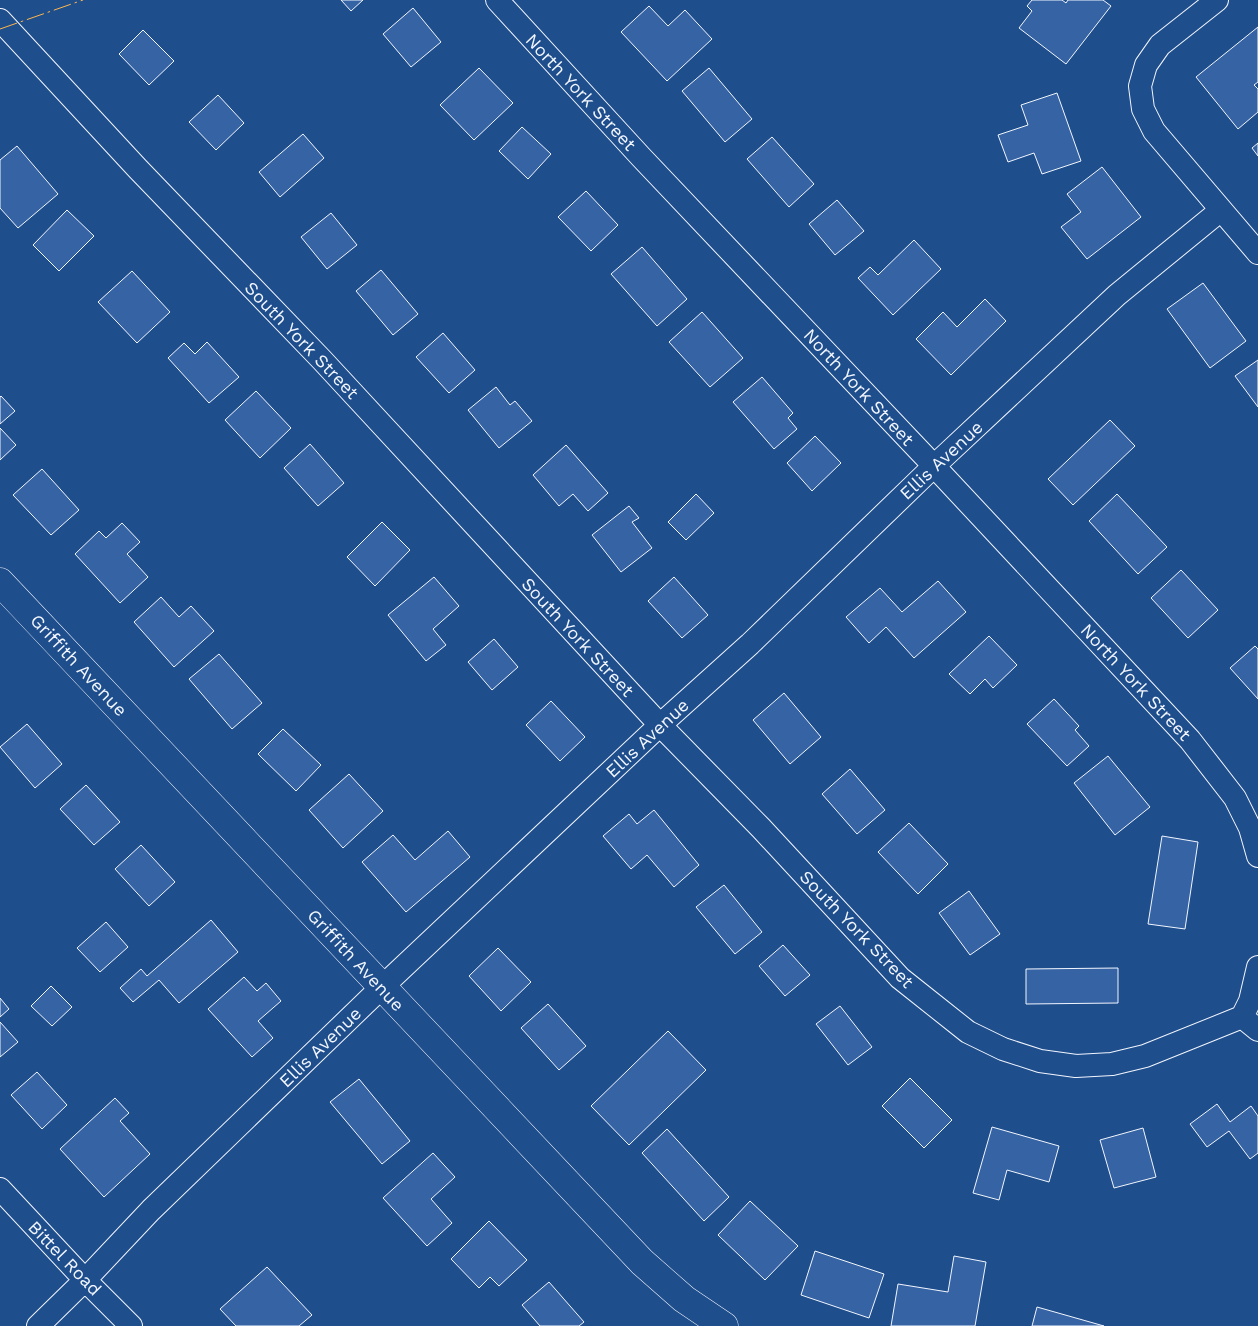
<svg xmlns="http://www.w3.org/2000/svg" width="1258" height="1326" font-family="'Work Sans',sans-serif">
<rect width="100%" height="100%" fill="#1f4e8c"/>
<path fill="#3563a3" stroke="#f2f6ff" d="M341,0H363L351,11Z
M1032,0H1062L1066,3L1068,0H1103L1111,6L1066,64L1019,28L1032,11L1027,6Z
M649,6L668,26L685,10L712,39L667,81L621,32Z
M413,8L441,42L411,67L383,34Z
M1258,27V82L1254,85L1258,89V112L1238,129L1196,77Z
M143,30L174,61L149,85L119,54Z
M479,68L513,103L474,140L440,105Z
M709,68L752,119L725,142L682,91Z
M1057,93L1081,161L1042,174L1034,153L1008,162L998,135L1028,125L1021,105Z
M218,95L244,123L216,150L189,122Z
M522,127L551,154L528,179L499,151Z
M303,134L324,158L280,197L259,172Z
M772,137L814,184L789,207L747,159Z
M1258,143V156L1252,148Z
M17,146L58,194L18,228L0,208V160Z
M1102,167L1141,217L1087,259L1061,227L1081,212L1067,194Z
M586,191L618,225L591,251L558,217Z
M837,200L864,231L835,255L809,224Z
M67,210L94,236L59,271L33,245Z
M331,213L357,245L327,269L301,237Z
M914,240L941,269L893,315L858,278L870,267L878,275Z
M642,247L687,299L657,326L611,274Z
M381,270L418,314L393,335L356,291Z
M132,271L170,312L137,343L98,302Z
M1203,283L1246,341L1210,368L1167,309Z
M985,299L1006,321L951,375L916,339L943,312L957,327Z
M702,312L743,358L710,387L669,342Z
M443,333L475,370L449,393L416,357Z
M207,342L239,377L209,403L168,358L184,343L195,354Z
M1258,360V407L1235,376Z
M762,377L793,413L788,418L797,429L774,449L733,402Z
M496,387L510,405L515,401L532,421L499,448L468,410Z
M256,391L291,428L260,458L225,420Z
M1,396L15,411L0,424V397Z
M1110,420L1135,446L1073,505L1048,479Z
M0,428L16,445L0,460Z
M815,436L841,463L812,491L787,463Z
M310,444L344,483L318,506L284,468Z
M566,445L608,493L588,511L573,494L559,506L533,475Z
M42,469L79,510L51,535L13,495Z
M696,494L714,513L686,540L668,522Z
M1117,494L1167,547L1138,574L1089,521Z
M629,506L639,518L632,522L652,548L621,572L592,535Z
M382,522L410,550L375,586L347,557Z
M122,523L140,542L127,554L148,577L120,603L75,554L99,531L106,538Z
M1181,570L1218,610L1188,638L1151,598Z
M434,577L459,606L433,629L446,645L426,661L388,615Z
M674,577L708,615L682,638L648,601Z
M938,581L966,612L914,658L886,627L869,643L846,617L880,588L902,612Z
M161,597L179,617L191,606L214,631L174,667L134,622Z
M989,636L1017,665L993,688L985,679L970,694L949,674Z
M494,639L518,667L492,690L468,662Z
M1255,646L1258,649V699L1230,668Z
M219,654L262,703L232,729L189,679Z
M784,693L821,737L790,764L753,720Z
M1054,699L1079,726L1075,730L1089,746L1067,766L1027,724Z
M551,701L585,737L560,761L526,725Z
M27,724L62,764L35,788L0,747Z
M283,729L321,765L296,791L258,754Z
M1108,756L1150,807L1115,835L1074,783Z
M850,769L885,810L857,834L822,794Z
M349,774L383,811L343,848L309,810Z
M86,785L120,822L94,845L60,809Z
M654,810L699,865L674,887L647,855L631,869L603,836L629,814L637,824Z
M909,823L948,864L918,894L878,852Z
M448,831L470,857L406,912L362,862L393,835L415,860Z
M1162,836L1198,842L1185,929L1148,924Z
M141,845L175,882L149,906L115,869Z
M724,885L762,932L735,954L696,907Z
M969,891L1000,934L970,955L939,913Z
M211,920L238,952L179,1003L159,980L133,1002L120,988L141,969L147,976Z
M106,922L128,947L100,972L77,948Z
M783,945L810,975L785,996L759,966Z
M498,948L531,982L501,1011L469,976Z
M1118,968V1003L1026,1004V969Z
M244,977L257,991L266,983L281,1001L258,1021L273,1038L252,1057L208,1009Z
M51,986L72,1007L52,1026L31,1006Z
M0,998L9,1009L0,1017Z
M548,1004L586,1046L559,1070L521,1028Z
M840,1006L872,1047L848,1065L816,1024Z
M0,1022L18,1042L0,1057Z
M668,1031L706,1070L629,1145L591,1106Z
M37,1072L67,1105L42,1129L11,1095Z
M910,1078L952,1120L924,1148L882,1106Z
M359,1079L410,1141L382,1164L330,1102Z
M115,1098L129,1113L120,1121L150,1154L104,1197L60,1149Z
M1217,1104L1230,1122L1251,1106L1258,1116V1153L1250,1159L1229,1131L1207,1147L1190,1124Z
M992,1127L1059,1146L1049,1182L1007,1170L999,1200L973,1193Z
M1143,1128L1156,1177L1114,1188L1100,1140Z
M667,1129L729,1197L704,1221L642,1153Z
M433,1153L455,1177L431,1199L452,1223L427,1246L383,1198Z
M750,1201L798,1246L765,1280L718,1235Z
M489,1221L527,1260L499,1286L490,1277L479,1288L451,1259Z
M815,1251L884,1274L869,1318L801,1295Z
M954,1256L986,1262L975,1326H891L898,1284L948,1292Z
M267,1267L312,1315L299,1326H236L220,1309Z
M549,1282L584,1322L579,1326H540L522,1305Z
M1037,1307L1104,1326H1032Z"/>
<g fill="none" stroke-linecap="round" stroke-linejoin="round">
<defs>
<path id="street" d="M497,0L641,157L934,466L1190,740L1235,798L1250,828L1258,856
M1217,0L1160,45L1146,65L1140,86L1143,109L1154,131L1258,253
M0,20L138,169L322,360L660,725L761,828L900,978L968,1032L1003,1049L1040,1061L1076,1066L1112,1064L1145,1056L1242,1017
M1242,1017L1250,1001L1258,967
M1242,1017L1258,1030
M0,1189L85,1280L131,1326
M38,1326L85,1280L151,1210L382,987L660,725L750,644L934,466L1117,295L1221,210"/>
<path id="secondary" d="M0,582L642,1262L684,1299L724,1326"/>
</defs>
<use href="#street" stroke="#f2f6ff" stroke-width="24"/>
<use href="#secondary" stroke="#f2f6ff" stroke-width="29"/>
<use href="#street" stroke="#1f4e8c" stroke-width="22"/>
<use href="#secondary" stroke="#1f4e8c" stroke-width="28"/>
<path stroke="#ffb74d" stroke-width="1" stroke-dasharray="18 4 2.5 4" stroke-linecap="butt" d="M0,29L83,0"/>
</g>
<g text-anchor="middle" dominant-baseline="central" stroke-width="4" stroke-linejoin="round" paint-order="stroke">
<g font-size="18" fill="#f2f6ff" stroke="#1f4e8c">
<text transform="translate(581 92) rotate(47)">North York Street</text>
<text transform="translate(302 340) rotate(46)">South York Street</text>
<text transform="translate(859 387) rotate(47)">North York Street</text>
<text transform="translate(941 460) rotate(-43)">Ellis Avenue</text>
<text transform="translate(578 637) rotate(47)">South York Street</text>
<text transform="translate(79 665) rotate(47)">Griffith Avenue</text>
<text transform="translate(1136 682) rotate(47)">North York Street</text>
<text transform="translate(647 738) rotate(-43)">Ellis Avenue</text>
<text transform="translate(857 929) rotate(46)">South York Street</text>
<text transform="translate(356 960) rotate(47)">Griffith Avenue</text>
<text transform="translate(320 1047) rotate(-44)">Ellis Avenue</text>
<text transform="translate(65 1258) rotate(46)">Bittel Road</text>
</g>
</g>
</svg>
